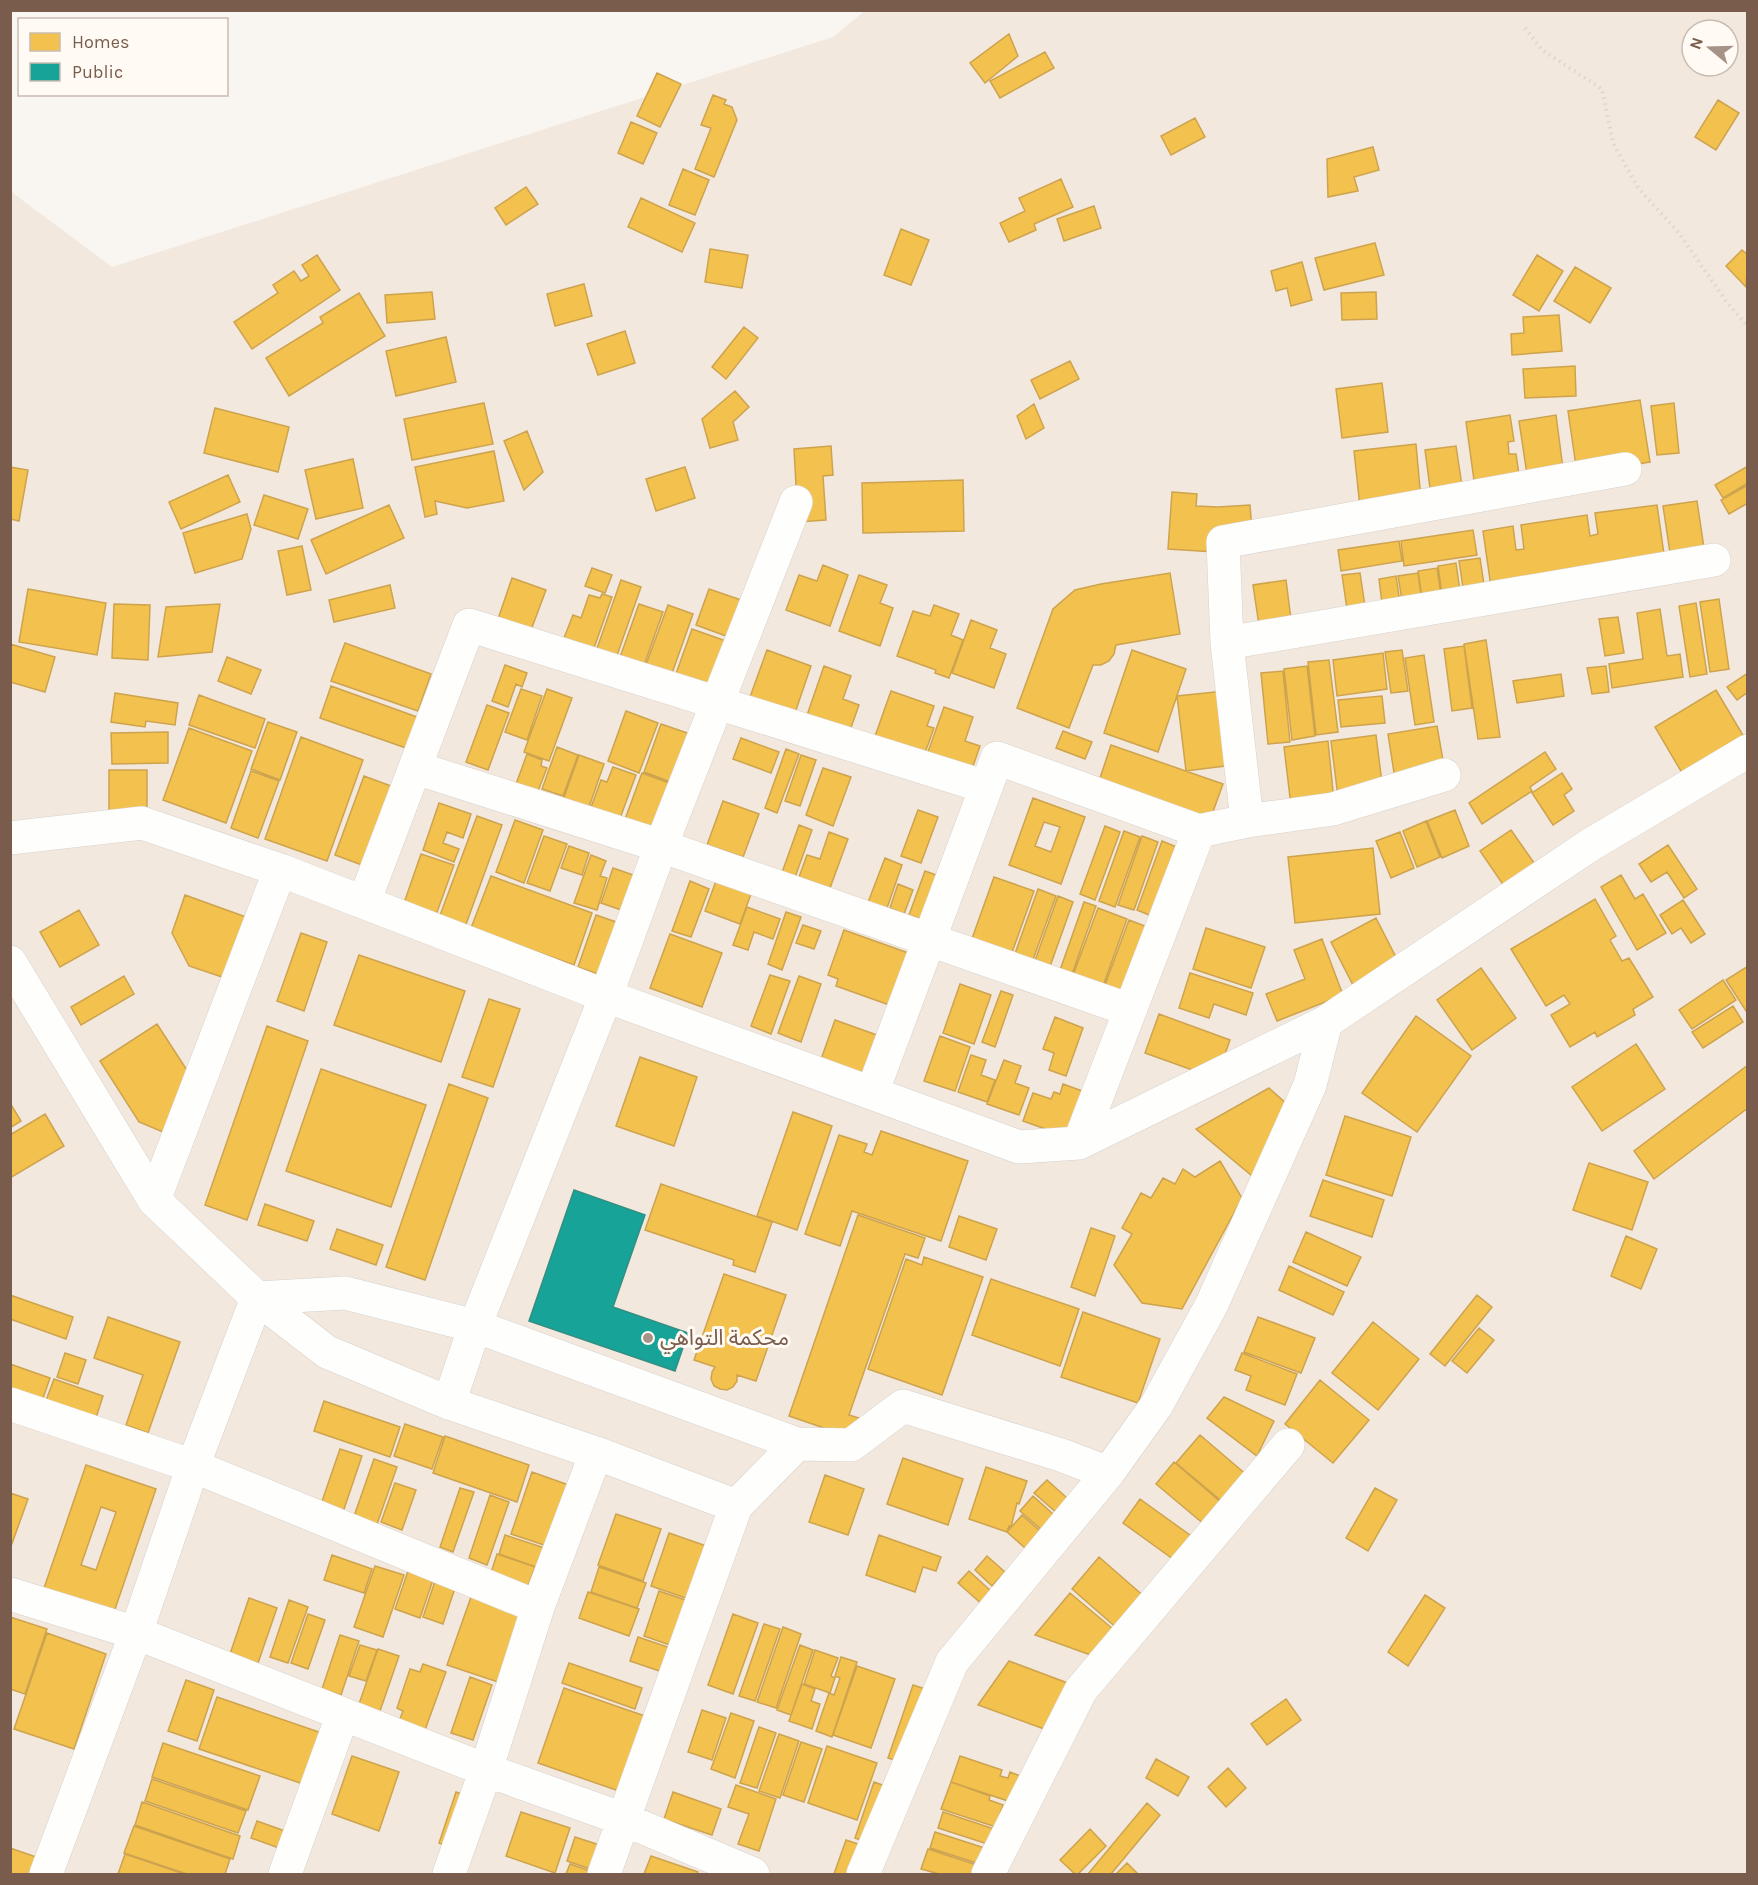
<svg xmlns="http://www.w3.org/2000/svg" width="1758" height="1885" font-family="Karla,'Noto Sans Arabic',sans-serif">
<rect width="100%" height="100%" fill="#f9f5f0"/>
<path fill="#f2e8de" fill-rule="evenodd" d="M865,11H1747V1874H11L10,191L112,267L833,37ZM1692,30H1728V66H1692Z"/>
<path fill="#f2c14e" stroke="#cea34e" stroke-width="1.5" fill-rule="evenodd" d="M1009,34L1018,56L985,83L970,63Z
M1045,52L1054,68L1000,98L990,81Z
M657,73L681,84L660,127L637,116Z
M713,95L726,100L724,104L732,107L737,120L714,177L695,169L711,128L701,125Z
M1718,100L1739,113L1716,150L1695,137Z
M1195,118L1205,137L1171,155L1161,136Z
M631,122L657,133L643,164L618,153Z
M1373,147L1379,170L1354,177L1358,191L1328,197L1327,159Z
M683,169L709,180L695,215L669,205Z
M1061,179L1073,207L1034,224L1036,230L1009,242L1000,223L1025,211L1019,198Z
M526,187L538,204L506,225L495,208Z
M641,198L695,223L682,252L628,227Z
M1094,206L1101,228L1064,241L1057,219Z
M901,229L929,240L911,285L884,275Z
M1375,243L1384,275L1324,290L1315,258Z
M710,249L748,255L742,288L705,282Z
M1742,250L1748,255L1746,287L1726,266Z
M317,255L340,290L252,349L234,322L278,293L273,285L294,271L301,281L309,276L302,265Z
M1537,255L1563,271L1539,311L1513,295Z
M1302,262L1312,300L1291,306L1287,288L1276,291L1271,271Z
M1575,267L1611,288L1590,323L1554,301Z
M584,284L592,316L555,326L547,294Z
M432,292L435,319L387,323L385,295Z
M1376,292L1377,319L1342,320L1341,293Z
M359,293L385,336L289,396L266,358L323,323L320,317Z
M1559,315L1562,351L1512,355L1511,334L1524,333L1523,317Z
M744,327L758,338L726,379L712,367Z
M625,331L635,363L598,375L587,344Z
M446,337L456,382L396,396L386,351Z
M1070,361L1079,379L1040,399L1031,380Z
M1575,366L1576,396L1525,398L1523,369Z
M1382,383L1388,432L1342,438L1336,389Z
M735,391L749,407L733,422L738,440L710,448L702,419Z
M1640,400L1650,462L1577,473L1568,411Z
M484,403L493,444L412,460L404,419Z
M1674,403L1679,453L1657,455L1651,406Z
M1034,404L1044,428L1026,439L1017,416Z
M215,408L289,427L278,472L204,453Z
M1510,415L1514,441L1508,442L1509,454H1516L1521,488L1476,495L1466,422Z
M1556,415L1564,476L1528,481L1519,421Z
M527,431L543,472L524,490L504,441Z
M1416,444L1421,500L1360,507L1354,451Z
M831,446L833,475L823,476L826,520L798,522L794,449Z
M1456,446L1465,506L1430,488L1425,450Z
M494,451L504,501L467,508L435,501L437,514L425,517L415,467Z
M353,459L363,508L316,519L305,470Z
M1748,466V483L1723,498L1715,485Z
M10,467L28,470L19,521L10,519Z
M685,467L695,498L656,511L646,479Z
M228,475L240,502L181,529L169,502Z
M963,480L964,531L863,533L862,483Z
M1748,485V503L1729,514L1721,500Z
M1172,492L1197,494L1196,506L1218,507L1250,505L1253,543L1215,552L1168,549Z
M264,495L308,509L298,539L254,525Z
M1697,501L1707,568L1673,573L1663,506Z
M389,505L404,538L326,574L311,540Z
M1657,505L1667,575L1493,601L1483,531L1513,526L1516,550L1524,549L1521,525L1587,515L1590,536L1598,534L1595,513Z
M247,514L251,529L242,559L195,573L183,533Z
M1473,530L1477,555L1404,566L1401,541Z
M1399,541L1402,561L1341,571L1338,550Z
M302,546L311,590L287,595L278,551Z
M1480,558L1486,598L1465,601L1459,561Z
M1456,563L1462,605L1444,608L1438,566Z
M823,565L848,575L830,626L786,610L799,575L817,581Z
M592,568L612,575L605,593L585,586Z
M1437,568L1442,602L1423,604L1418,571Z
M1170,573L1180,634L1116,645L1114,654L1109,661L1101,665H1093L1069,728L1017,708L1053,609L1075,590L1101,584Z
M1360,573L1366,613L1348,616L1342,575Z
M1418,573L1423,610L1404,613L1398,576Z
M859,575L887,585L880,603L893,608L880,646L839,631Z
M1396,576L1402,616L1384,619L1379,579Z
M512,578L546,590L531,630L498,619Z
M621,580L641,587L615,661L595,654Z
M1286,580L1292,627L1260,632L1253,585Z
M390,585L395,608L334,622L329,600Z
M28,589L106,603L97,655L19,642Z
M709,589L747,602L734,639L696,625Z
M602,594L612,597L594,648L564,638L573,615L581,618L589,595L600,598Z
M1719,599L1729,669L1710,672L1700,602Z
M1696,603L1707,674L1690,677L1679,606Z
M114,604L150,605L148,660L112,658Z
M220,604L212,652L158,657L166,607Z
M639,604L663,612L643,668L619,660Z
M668,605L693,614L670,679L644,670Z
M934,605L959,614L951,635L963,640L949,678L935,673L936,670L897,656L913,611L930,616Z
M1660,609L1667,656L1680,654L1683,677L1612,688L1609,664L1643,659L1637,613Z
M1618,617L1624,653L1605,656L1599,619Z
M971,620L997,630L990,648L1006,654L994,688L952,673Z
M692,629L726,641L707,695L673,682Z
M1486,640L1500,737L1478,739L1464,644Z
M345,643L431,674L418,711L331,681Z
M10,644L55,657L45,692L10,682Z
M1464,646L1472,708L1452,711L1444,649Z
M767,650L811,666L795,713L750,697Z
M1132,650L1186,669L1158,752L1104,733Z
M1402,650L1408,691L1391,693L1385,652Z
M1383,653L1387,689L1337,696L1333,660Z
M1424,655L1434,722L1415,725L1405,658Z
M227,657L261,670L251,694L218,681Z
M1329,660L1338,732L1316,735L1308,662Z
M505,665L527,673L522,687L516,684L508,707L492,701Z
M824,666L851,676L843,699L859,705L848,736L805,721Z
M1307,666L1315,736L1292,740L1284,669Z
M1606,666L1609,692L1592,694L1587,668Z
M1283,671L1290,742L1268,744L1261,673Z
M1748,673V692L1737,700L1727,687Z
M1561,674L1564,696L1517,703L1513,681Z
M331,686L417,717L406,748L320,718Z
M521,689L542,696L527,740L505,732Z
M547,689L572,698L549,761L524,752Z
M1716,690L1747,742L1685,778L1655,727Z
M891,691L934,706L927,726L934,728L920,767L873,742Z
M1224,691L1233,765L1186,771L1177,696Z
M115,693L178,703L175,725L146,721L145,727L111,722Z
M199,695L265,719L255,748L189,725Z
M1382,696L1385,723L1341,727L1338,700Z
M487,705L509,713L488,770L466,762Z
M944,707L973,717L965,741L980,746L969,778L924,763Z
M626,711L658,723L639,773L608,761Z
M268,722L297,732L280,780L251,769Z
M661,724L693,735L676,784L644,772Z
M1437,726L1447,783L1397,792L1388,734Z
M189,728L252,751L226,823L163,800Z
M1063,731L1092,742L1085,759L1056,748Z
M168,732V763L112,764L111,733Z
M1376,735L1384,799L1339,805L1331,741Z
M301,737L363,760L327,861L265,839Z
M741,738L779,752L771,773L733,759Z
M1328,741L1334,801L1291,806L1284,747Z
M1111,745L1223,784L1210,820L1099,781Z
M557,747L578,755L563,796L542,789Z
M786,749L799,754L777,813L765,808Z
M1545,752L1556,769L1530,787L1532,791L1482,824L1469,803Z
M527,754L542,760L541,766L547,768L538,791L516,784Z
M579,755L604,764L588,810L563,800Z
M801,755L816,760L800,806L785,801Z
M613,767L636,775L619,821L590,810L601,780L607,782Z
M823,768L851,777L833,826L806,815Z
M109,770H147V814H109Z
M251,771L279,781L258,838L231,828Z
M642,773L677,786L659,834L624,822Z
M1562,773L1572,789L1564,795L1574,811L1553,825L1532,793Z
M364,776L399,789L370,868L335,855Z
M1033,798L1085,817L1061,884L1009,865ZM1044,822L1060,827L1051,852L1035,846Z
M723,801L759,814L743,857L707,845Z
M439,803L471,814L463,838L447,832L443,843L459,849L454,862L423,850Z
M918,810L938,817L921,863L901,856Z
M1455,810L1469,846L1442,858L1427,821Z
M477,816L502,825L465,927L439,918Z
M515,820L543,830L524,883L496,872Z
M1426,821L1440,857L1417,867L1403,831Z
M799,825L812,830L793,883L780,878Z
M1105,826L1120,832L1095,900L1080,894Z
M1511,830L1546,880L1515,902L1480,851Z
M1124,831L1140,837L1115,907L1099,901Z
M829,832L848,839L830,888L799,877L807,855L820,859Z
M1400,832L1414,868L1391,878L1376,841Z
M544,836L567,844L550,891L527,883Z
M1142,836L1158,842L1134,910L1118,905Z
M1162,841L1179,848L1154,917L1137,910Z
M1668,845L1697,889L1684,898L1667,872L1651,882L1639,864Z
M569,846L589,853L582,875L561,868Z
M1373,848L1380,914L1295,923L1288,857Z
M421,854L454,865L436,915L404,903Z
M591,855L606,861L600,876L607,878L597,910L574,903Z
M885,858L902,865L886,911L867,905Z
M613,868L639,877L627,912L601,903Z
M925,871L942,877L926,921L909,915Z
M1621,875L1635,899L1643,894L1666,933L1637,950L1601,887Z
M491,876L592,913L574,965L471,928Z
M994,877L1034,891L1009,961L969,947Z
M690,881L709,889L691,937L672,931Z
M716,881L751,894L740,924L705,911Z
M898,884L913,890L904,914L890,908Z
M1038,889L1056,896L1030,968L1012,962Z
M185,895L246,917L225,978L189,966L172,933Z
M1058,896L1073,902L1047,975L1032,969Z
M1595,899L1616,936L1610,940L1622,961L1629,958L1653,997L1633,1009L1635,1015L1597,1037L1595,1032L1570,1047L1551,1015L1570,1004L1564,995L1546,1006L1511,949Z
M1683,900L1705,934L1691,943L1681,928L1672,934L1660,915Z
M1084,902L1096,906L1071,977L1059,973Z
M747,907L780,919L773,939L754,932L748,950L733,945Z
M1098,908L1127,919L1102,989L1072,978Z
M79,910L99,945L60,967L40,932Z
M786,912L801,917L782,970L768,964Z
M596,915L625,925L606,977L578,967Z
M1376,918L1402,969L1357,993L1331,942Z
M1129,920L1150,928L1124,1000L1102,993Z
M803,925L821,931L814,949L796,943Z
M1206,928L1265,947L1251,988L1193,969Z
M844,930L928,960L909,1012L836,986L838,979L828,975Z
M301,933L327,942L304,1011L277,1001Z
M670,934L722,953L702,1007L650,988Z
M1322,939L1343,995L1277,1021L1266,994L1305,979L1294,950Z
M359,955L465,991L441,1062L334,1025Z
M1748,966V1014L1726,980Z
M1481,968L1516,1018L1472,1050L1437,1000Z
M1190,973L1253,993L1246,1015L1214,1004L1209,1018L1179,1008Z
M770,975L790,981L771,1034L751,1026Z
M124,976L134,994L81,1025L71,1007Z
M799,976L821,984L801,1042L778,1033Z
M1723,980L1736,1000L1692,1029L1679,1010Z
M960,984L991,995L974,1044L943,1033Z
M1001,991L1013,995L995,1047L982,1042Z
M489,999L520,1009L493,1087L462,1077Z
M1733,1006L1743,1022L1703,1048L1692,1032Z
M1159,1014L1230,1040L1219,1071L1209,1076L1145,1053Z
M1416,1016L1471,1056L1417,1132L1362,1093Z
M1055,1017L1083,1028L1066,1076L1049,1070L1054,1053L1043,1049Z
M835,1020L888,1039L872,1082L820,1062Z
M157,1024L196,1084L168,1134L139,1122L100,1061Z
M267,1026L308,1041L247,1220L205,1205Z
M940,1036L970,1047L955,1091L924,1081Z
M1636,1044L1665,1089L1602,1131L1572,1087Z
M971,1055L986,1060L981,1075L995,1080L987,1102L958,1092Z
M640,1057L697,1077L674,1146L616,1126Z
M1004,1060L1021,1066L1015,1083L1029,1088L1019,1115L987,1104Z
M1748,1065V1108L1654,1179L1634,1151Z
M321,1069L426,1105L391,1207L286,1171Z
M449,1084L488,1098L425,1280L386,1267Z
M1063,1084L1085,1092L1068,1137L1023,1121L1033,1093L1051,1099L1054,1092L1060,1094Z
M1269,1088L1297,1113L1270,1191L1196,1129Z
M10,1103L21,1121L10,1128Z
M793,1112L832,1126L797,1230L757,1216Z
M45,1114L64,1146L10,1178V1135Z
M1345,1116L1411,1137L1392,1196L1326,1175Z
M881,1131L968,1161L941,1241L852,1211L840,1246L805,1234L839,1135L867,1144L864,1152L872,1155Z
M1220,1161L1242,1198L1182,1309L1142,1303L1114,1265L1132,1234L1122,1228L1141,1193L1151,1198L1163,1178L1175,1184L1183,1169L1195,1177Z
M1589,1163L1648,1182L1632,1230L1573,1210Z
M1323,1180L1384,1200L1372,1237L1310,1216Z
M661,1184L772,1222L755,1272L733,1265L734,1260L645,1230Z
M265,1204L314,1221L307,1241L258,1225Z
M858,1215L925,1238L918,1258L905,1254L849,1415L862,1419L856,1439L789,1416Z
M959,1216L997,1229L986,1260L949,1247Z
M1091,1228L1115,1236L1095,1296L1071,1287Z
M337,1229L383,1245L376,1265L330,1249Z
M1306,1232L1361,1257L1347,1286L1293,1262Z
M1626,1236L1657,1249L1641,1289L1611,1276Z
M924,1257L983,1277L942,1395L868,1369L906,1259L922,1265Z
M1289,1266L1344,1292L1333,1315L1279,1290Z
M724,1274L786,1295L756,1381L737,1375V1381L733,1387L727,1390L720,1389L714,1386L711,1379L712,1372L715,1367L694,1360Z
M991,1279L1079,1309L1060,1366L972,1335Z
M10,1295L73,1317L66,1339L10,1319Z
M1477,1295L1492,1307L1445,1366L1430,1354Z
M1083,1312L1160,1339L1138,1403L1061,1377Z
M108,1317L180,1342L148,1433L126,1425L143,1375L94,1358Z
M1258,1317L1315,1338L1301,1373L1244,1352Z
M1373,1322L1419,1359L1378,1410L1332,1373Z
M1479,1328L1494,1340L1467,1373L1452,1361Z
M65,1353L86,1360L78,1384L57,1377Z
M1242,1353L1297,1374L1285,1405L1246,1390L1251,1376L1235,1370Z
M10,1364L50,1378L40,1407L10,1396Z
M54,1379L103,1396L95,1421L45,1403Z
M1320,1380L1369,1420L1333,1463L1285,1424Z
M1224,1397L1274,1421L1257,1456L1207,1418Z
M324,1401L400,1427L390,1457L314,1431Z
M405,1424L443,1437L432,1469L394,1456Z
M1200,1435L1248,1476L1225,1504L1176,1463Z
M445,1436L529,1465L517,1502L433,1473Z
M340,1449L362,1456L342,1515L320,1507Z
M903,1458L963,1479L948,1525L887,1504Z
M374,1459L397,1467L375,1530L352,1522Z
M1174,1462L1223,1504L1205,1525L1156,1484Z
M86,1465L156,1489L113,1615L43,1591ZM101,1507L116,1512L96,1570L81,1565Z
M986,1467L1027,1481L1019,1504L1017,1503L1011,1527L1009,1526L1007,1532L969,1519Z
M532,1472L580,1489L559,1550L511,1534Z
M825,1475L864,1489L848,1535L809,1522Z
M1047,1480L1086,1515L1074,1528L1034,1493Z
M395,1483L416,1490L402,1530L381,1522Z
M460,1488L474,1492L453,1552L440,1547Z
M1375,1488L1397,1500L1368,1551L1346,1538Z
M10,1493L28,1499L10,1549Z
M490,1495L509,1502L487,1565L469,1558Z
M1033,1496L1072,1531L1059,1545L1020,1511Z
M1140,1499L1194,1538L1177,1562L1123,1523Z
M616,1514L661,1529L643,1581L598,1565Z
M1022,1515L1057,1546L1042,1563L1007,1532Z
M669,1533L718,1550L700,1603L651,1586Z
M505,1535L560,1553L536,1567L499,1554Z
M879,1535L941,1557L936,1571L923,1567L915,1592L866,1575Z
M497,1554L535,1567L527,1589L490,1576Z
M332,1555L372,1569L364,1593L324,1580Z
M987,1556L1005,1572L992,1586L975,1570Z
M1099,1557L1146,1598L1119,1630L1072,1589Z
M375,1566L404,1575L383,1637L354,1627Z
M599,1567L646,1583L637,1608L591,1592Z
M408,1571L433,1580L420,1618L395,1609Z
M969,1571L1003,1602L993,1614L958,1583Z
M435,1581L455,1588L443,1624L423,1617Z
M659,1591L703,1606L687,1651L644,1636Z
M588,1592L639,1609L629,1636L579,1618Z
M1070,1593L1119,1634L1099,1658L1035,1635Z
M1425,1595L1445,1608L1408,1666L1388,1652Z
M471,1597L536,1619L513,1687L447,1665Z
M249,1598L277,1608L258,1663L230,1654Z
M289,1600L308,1607L288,1663L270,1657Z
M308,1614L325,1620L308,1669L291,1663Z
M733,1614L758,1623L733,1694L708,1685Z
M10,1617L47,1629L25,1694L10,1689Z
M764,1624L780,1629L755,1701L739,1696Z
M783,1627L801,1634L776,1708L757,1702Z
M47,1633L106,1654L74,1749L14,1729Z
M340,1635L359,1641L341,1695L322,1689Z
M638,1637L691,1655L683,1679L630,1661Z
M360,1645L377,1650L366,1681L349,1676Z
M800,1645L813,1650L791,1715L777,1710Z
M378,1649L399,1656L380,1711L359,1704Z
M815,1650L838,1658L831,1676L835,1678L830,1693L804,1684Z
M841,1657L857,1662L832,1737L816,1731L829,1693L834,1695L840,1678L835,1676Z
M1009,1661L1073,1685L1047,1730L978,1705Z
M569,1663L642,1688L635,1709L562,1683Z
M423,1664L446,1672L425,1730L399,1721L403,1711L397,1708L410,1669L420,1672Z
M857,1666L895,1679L871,1748L833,1735Z
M470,1677L492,1685L473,1740L451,1733Z
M186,1680L214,1690L197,1741L168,1731Z
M802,1684L815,1689L811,1701L820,1704L812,1729L789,1721Z
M913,1685L941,1694L916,1767L888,1758Z
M564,1688L668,1724L642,1799L538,1763Z
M217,1697L345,1741L327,1792L199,1749Z
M1286,1699L1301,1720L1267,1745L1251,1724Z
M702,1710L726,1718L712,1760L688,1752Z
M731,1713L754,1721L735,1778L711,1769Z
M759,1727L776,1733L757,1788L740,1783Z
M779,1734L799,1741L780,1798L759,1791Z
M801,1742L822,1749L804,1802L783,1795Z
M163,1743L260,1776L248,1810L152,1777Z
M827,1746L877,1763L857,1820L808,1803Z
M352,1756L399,1772L379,1831L332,1814Z
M960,1756L1002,1770L1000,1776L1008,1778L1010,1772L1023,1777L1014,1803L951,1782Z
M1156,1759L1189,1777L1178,1796L1146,1778Z
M1228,1768L1246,1788L1226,1807L1208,1787Z
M152,1779L246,1811L238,1833L145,1801Z
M874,1782L905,1793L886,1849L855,1838Z
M951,1782L990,1796L989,1800L1003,1805L996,1827L941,1809Z
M736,1785L776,1799L759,1851L738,1844L749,1814L728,1807Z
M456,1792L476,1799L458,1850L439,1843Z
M673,1792L721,1809L712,1835L664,1819Z
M142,1802L240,1836L233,1859L135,1825Z
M1147,1803L1160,1815L1111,1874H1088Z
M521,1812L570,1828L555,1873L506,1856Z
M943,1812L1003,1832L997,1847L938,1828Z
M257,1821L285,1831L279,1848L251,1838Z
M134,1826L230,1859L225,1874H187L124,1853Z
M1090,1829L1106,1846L1078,1874H1075L1060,1860Z
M935,1832L994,1851L989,1867L930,1848Z
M575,1837L618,1851L605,1874L567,1861Z
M846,1840L879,1851L871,1874H834Z
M10,1848L39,1858L33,1874H10Z
M928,1849L986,1868L984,1874H939L921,1869Z
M125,1854L184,1874H118Z
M651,1856L698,1872L697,1874H644Z
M1127,1863L1138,1874H1116Z
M570,1864L599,1874H566Z"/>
<path fill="#17a398" stroke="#358e82" stroke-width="1.5" d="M574,1190L645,1215L613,1307L688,1333L675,1371L529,1321Z"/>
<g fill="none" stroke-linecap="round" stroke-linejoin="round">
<defs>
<path id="minor" d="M1227,643L1714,560
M416,768L661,846L1130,1010
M1247,821L1227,643L1223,542L1625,469
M10,838L142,823L280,870L606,996L1019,1147L1079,1143L1326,1022
M364,902L469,625L986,787
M10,962L154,1200L257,1298L345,1293L475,1326L797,1444L851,1445L903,1406L1061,1455L1108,1473
M872,1093L997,758L1199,831L1247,821L1333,809L1444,775
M1079,1143L1199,831
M154,1200L280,870
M449,1403L475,1326L606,996L661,846L796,502
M10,1404L193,1466L538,1607
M10,1594L136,1633L486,1770L623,1819L753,1874
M46,1874L136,1633L193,1466L257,1298L327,1352L449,1403L596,1453L736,1506
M285,1874L343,1714
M449,1874L486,1770L538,1607L596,1453
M604,1874L736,1506L797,1444
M863,1874L952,1662L1108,1473L1156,1406L1211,1306L1310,1085L1326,1022L1590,845L1748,751
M988,1874L1081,1690L1288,1445"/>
</defs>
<use href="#minor" stroke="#d7d1cb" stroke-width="34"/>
<path stroke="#dcd5d0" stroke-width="4" stroke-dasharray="1.5 4.5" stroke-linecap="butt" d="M1525,28L1542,50L1602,89L1613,143L1639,189L1679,233L1726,301L1748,327"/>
<use href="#minor" stroke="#fefefd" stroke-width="33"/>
</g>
<circle fill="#a69286" stroke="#fffaf3" stroke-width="2" cx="648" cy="1338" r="6"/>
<g text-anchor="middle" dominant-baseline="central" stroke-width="6" stroke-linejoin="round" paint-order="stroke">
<g font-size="22" fill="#7a5c4d" stroke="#fffaf3" text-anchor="start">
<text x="660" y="1338">محكمة التواهي</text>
</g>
</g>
<rect width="1758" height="1885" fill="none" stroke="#7a5c4d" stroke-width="24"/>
<rect x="18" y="18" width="210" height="78" fill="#fffaf3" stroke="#cabbb1" stroke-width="1.5"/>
<rect x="30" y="33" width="30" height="18" fill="#f2c14e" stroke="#cabbb1" stroke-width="1.5"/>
<text x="72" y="48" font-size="18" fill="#7a5c4d">Homes</text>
<rect x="30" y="63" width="30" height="18" fill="#17a398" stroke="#cabbb1" stroke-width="1.5"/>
<text x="72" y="78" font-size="18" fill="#7a5c4d">Public</text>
<g transform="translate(1710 48) rotate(289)"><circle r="28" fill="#fffaf3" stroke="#cabbb1" stroke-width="1.5"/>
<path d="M0-4.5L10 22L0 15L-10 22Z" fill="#a69286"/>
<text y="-9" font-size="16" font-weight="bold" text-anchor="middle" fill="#7a5c4d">N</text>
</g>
</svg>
